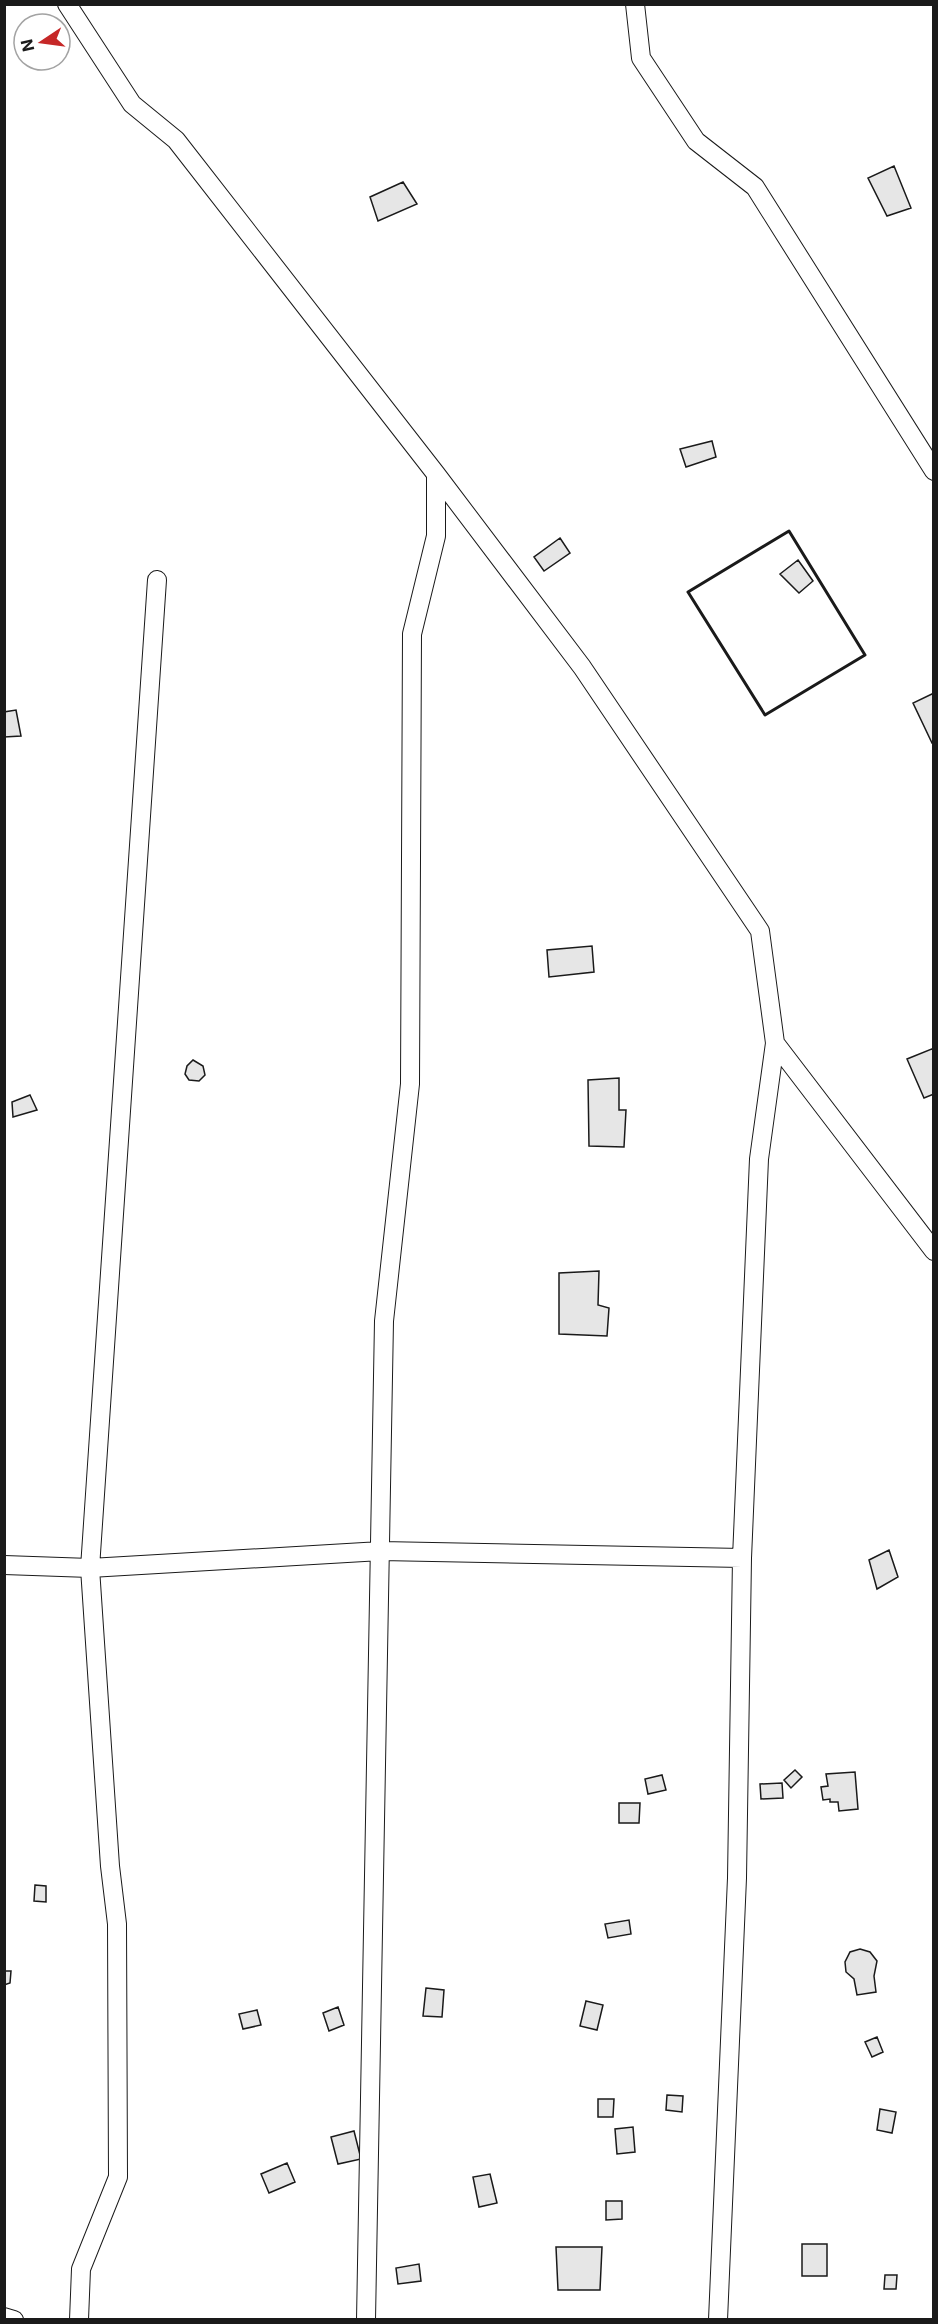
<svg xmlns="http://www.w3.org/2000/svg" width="938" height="2324" font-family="Inter,sans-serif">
<rect width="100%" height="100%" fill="#fff"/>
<path fill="#e6e6e6" stroke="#1a1a1a" stroke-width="1.5" d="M894,166L911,208L887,216L868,178Z
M403,182L417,204L378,221L370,197Z
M712,441L716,457L686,467L680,449Z
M560,538L570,553L544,571L534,557Z
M798,560L813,581L799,593L780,574Z
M934,693V742L932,743L913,703Z
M16,710L21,736L4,737V712Z
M592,946L594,972L549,977L547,950Z
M934,1048V1094L924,1098L907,1059Z
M193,1060L203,1066L205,1075L199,1081L189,1080L185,1074L187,1066Z
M619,1078V1110H626L624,1147L589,1146L588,1080Z
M30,1095L37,1110L13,1117L12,1102Z
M599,1271L598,1305L609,1308L607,1336L559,1334V1273Z
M889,1550L898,1577L877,1589L869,1560Z
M795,1770L802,1777L791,1788L784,1780Z
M855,1772L858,1809L839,1811L838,1802H830V1799L823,1800L821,1787L828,1786L826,1774Z
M662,1775L666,1790L648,1794L645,1779Z
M782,1783L783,1798L761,1799L760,1784Z
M619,1803H640L639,1823H619Z
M35,1885L46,1886V1902L34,1901Z
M629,1920L631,1934L608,1938L605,1924Z
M860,1949L870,1952L877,1961L874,1976L876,1992L857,1995L854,1979L846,1972L845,1962L850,1952Z
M4,1971H11L10,1983L4,1985Z
M426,1988L444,1990L442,2017L423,2016Z
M586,2001L603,2005L597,2030L580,2026Z
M338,2007L344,2025L329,2031L323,2013Z
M257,2010L261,2025L243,2029L239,2014Z
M877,2037L883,2052L872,2057L865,2042Z
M667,2095L683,2096L682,2112L666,2110Z
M598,2099H614L613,2117H598Z
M880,2109L896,2112L892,2133L877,2130Z
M633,2127L635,2152L617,2154L615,2129Z
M354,2131L361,2159L338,2164L331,2137Z
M287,2163L295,2182L269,2193L261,2174Z
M490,2174L497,2203L479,2207L473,2177Z
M606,2201H622V2219L606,2220Z
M802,2244H827V2276H802Z
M556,2247H602L600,2290H558Z
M419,2264L421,2281L398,2284L396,2268Z
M885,2275H897L896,2289H884Z"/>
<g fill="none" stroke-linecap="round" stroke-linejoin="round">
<defs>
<path id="street" d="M67,4L132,104L176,140L436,474L582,667L760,931L775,1043L934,1251
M635,4L641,58L696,141L755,187L934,471
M4,1565L90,1568L381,1551L742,1558
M4,2317L14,2320
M79,2320L81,2269L118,2177L117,1924L110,1866L90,1568L157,580
M366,2320L384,1321L410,1084L412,634L436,536V474
M718,2320L737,1878L742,1558L759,1159L775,1043"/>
</defs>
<use href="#street" stroke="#1a1a1a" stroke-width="20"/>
<use href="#street" stroke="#fff" stroke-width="18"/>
<path stroke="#1a1a1a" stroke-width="3" d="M789,531L865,655L765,715L688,592Z"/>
</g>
<rect width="938" height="2324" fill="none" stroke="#1a1a1a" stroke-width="12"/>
<g transform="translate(42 42) rotate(257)"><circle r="28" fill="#ffffff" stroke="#a3a3a3" stroke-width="1.5"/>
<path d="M0-4.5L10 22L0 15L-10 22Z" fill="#c62828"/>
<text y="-9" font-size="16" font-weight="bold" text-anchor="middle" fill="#1a1a1a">N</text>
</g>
</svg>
